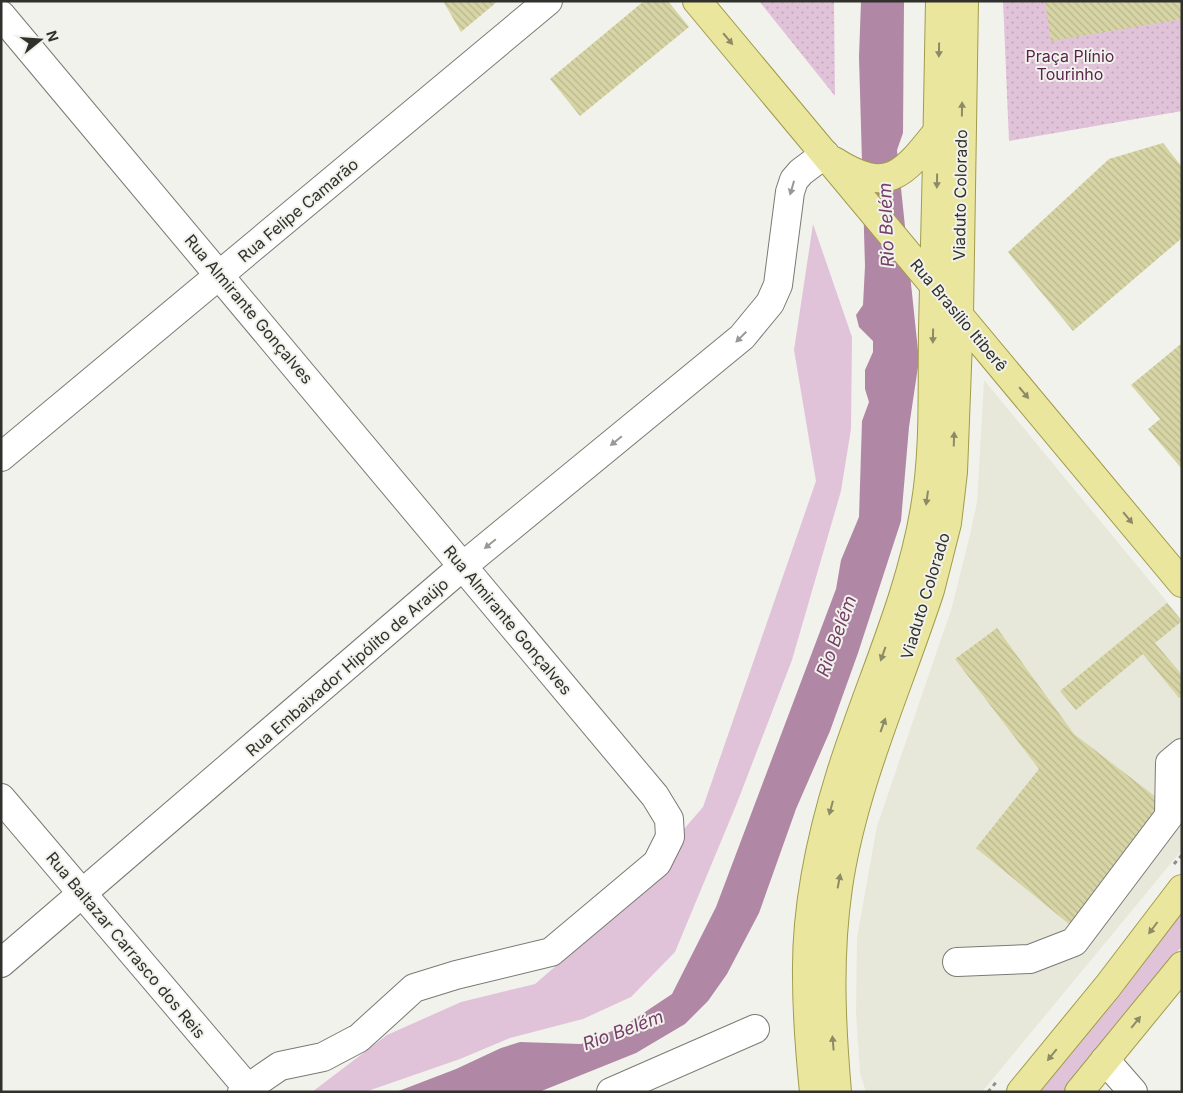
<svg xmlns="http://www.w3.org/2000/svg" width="1183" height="1093" font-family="Inter,sans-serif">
<defs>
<pattern id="park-dots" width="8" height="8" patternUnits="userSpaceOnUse" patternTransform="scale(1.25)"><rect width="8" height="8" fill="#e1c3d9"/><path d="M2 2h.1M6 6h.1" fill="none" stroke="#c1a8bb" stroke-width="1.8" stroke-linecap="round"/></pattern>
<pattern id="building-back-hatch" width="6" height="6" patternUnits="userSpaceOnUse" patternTransform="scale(1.25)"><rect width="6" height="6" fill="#d7d5a5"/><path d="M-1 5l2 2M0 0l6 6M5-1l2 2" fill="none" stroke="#b9b78e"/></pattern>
</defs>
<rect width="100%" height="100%" fill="#f2f2ec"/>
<path fill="#e8e8da" d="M984,380L1182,620V850L982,1092H866L860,1073L856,1014L857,937L877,826L952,607L969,539L977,502Z"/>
<path fill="#e1c3d9" d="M813,224L852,337L851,429L841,491L792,660L737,803L675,952L631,997L583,1019L510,1038L460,1059L365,1092H312L387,1035L461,1002L535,984L593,934L703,807L816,481L794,350Z
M1182,909V946L1065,1092H1040Z"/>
<path fill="url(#park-dots)" d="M759,1H834L835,96Z
M1003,1H1182V111L1009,141Z"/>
<path fill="#b087a5" d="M861,1H904L903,133L897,150L919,360L909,427L901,521L858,653L830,731L796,809L759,913L727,974L708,1001L685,1024L636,1053L539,1092H396L456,1069L501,1048L520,1042L581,1044L624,1026L672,994L716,907L836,589L841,560L859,517L862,421L869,402L865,389V370L873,352V341L859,327L856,315L863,305L865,266L859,57Z"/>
<path fill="url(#building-back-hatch)" d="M443,1H498L461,32Z
M644,1H668L689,27L580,116L550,79Z
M1045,1H1182V19L1051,41Z
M1163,143L1182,167V238L1073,331L1008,252L1109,159Z
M1182,343V469L1148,429L1160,419L1131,385Z
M1167,603L1182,621L1155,643L1182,675V697L1179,698L1143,654L1076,710L1060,691Z
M997,628L1074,734L1165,804L1069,924L976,848L1039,769L955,659Z"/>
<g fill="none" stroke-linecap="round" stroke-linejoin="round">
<defs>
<path id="minor" d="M1,15L655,796L669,819L670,837L657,863L551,952L456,975L414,988L359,1038L323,1057L280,1066L242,1092
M1,457L548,1
M1,798L251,1092
M957,962L1030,959L1074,942L1169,816L1170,763L1182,753
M1,963L463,566L742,337L770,303L778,285L790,192L794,180L801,172L825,154
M1105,1060L1133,1092
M611,1092L755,1029"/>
<path id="major" d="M697,1L1182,583
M834,161C887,195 903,175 937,132
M814,1092C810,1053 807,1014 807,975C806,908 821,837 841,773C869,684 910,599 925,508C935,450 932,388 933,330C936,220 938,111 940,1
M837,1092C831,1023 828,956 838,887C853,785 898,688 930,590L947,523L953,472L959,315L964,1
M1021,1092L1108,986L1182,889
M1079,1092L1182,966"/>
</defs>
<use href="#minor" stroke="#7a7a75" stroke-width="30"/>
<use href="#major" stroke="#a09c4c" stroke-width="30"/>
<path stroke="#8f8f8a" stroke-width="3" stroke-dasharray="4 4" stroke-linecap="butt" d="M1174,864L1182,855
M988,1092L998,1080"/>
<use href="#minor" stroke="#fff" stroke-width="28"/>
<use href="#major" stroke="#eae69e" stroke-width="28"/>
</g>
<defs><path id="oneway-solid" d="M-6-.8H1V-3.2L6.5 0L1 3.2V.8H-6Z" transform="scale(1.25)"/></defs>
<g fill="#8d8b66">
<use href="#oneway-solid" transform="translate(728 39) rotate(50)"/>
<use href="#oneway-solid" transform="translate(939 50) rotate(91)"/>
<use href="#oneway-solid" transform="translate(962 109) rotate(-89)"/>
<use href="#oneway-solid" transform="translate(937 181) rotate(91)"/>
<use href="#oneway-solid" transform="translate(933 336) rotate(91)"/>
<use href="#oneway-solid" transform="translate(1024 393) rotate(50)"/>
<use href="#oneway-solid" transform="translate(954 439) rotate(-88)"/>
<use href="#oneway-solid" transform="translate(927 498) rotate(98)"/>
<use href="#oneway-solid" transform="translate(1128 518) rotate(50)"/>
<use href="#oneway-solid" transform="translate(883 654) rotate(110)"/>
<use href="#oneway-solid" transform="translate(883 725) rotate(-70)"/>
<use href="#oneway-solid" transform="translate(831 808) rotate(105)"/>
<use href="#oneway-solid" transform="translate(839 881) rotate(-79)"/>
<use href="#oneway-solid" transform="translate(1153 928) rotate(127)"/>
<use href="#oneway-solid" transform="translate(1136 1022) rotate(-51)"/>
<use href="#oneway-solid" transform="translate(833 1043) rotate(-95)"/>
<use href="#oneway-solid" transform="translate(1052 1055) rotate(129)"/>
</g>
<g fill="#989896">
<use href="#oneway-solid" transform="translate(792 188) rotate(106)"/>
<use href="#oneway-solid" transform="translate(741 337) rotate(135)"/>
<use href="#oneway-solid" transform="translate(616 441) rotate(141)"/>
<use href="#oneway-solid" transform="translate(490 544) rotate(141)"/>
</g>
<g text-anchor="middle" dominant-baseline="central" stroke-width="4" stroke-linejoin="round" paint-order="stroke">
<g font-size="16" fill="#5a264f" stroke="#f2f2ec">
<text x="1070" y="56">Praça Plínio<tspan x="1070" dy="18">Tourinho</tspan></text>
</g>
<g font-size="16" fill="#30302d" stroke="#f2f2ec">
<text transform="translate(960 195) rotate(-89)">Viaduto Colorado</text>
<text transform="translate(298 210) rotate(-40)">Rua Felipe Camarão</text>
<text transform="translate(249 309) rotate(50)">Rua Almirante Gonçalves</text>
<text transform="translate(959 315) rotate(50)">Rua Brasílio Itiberê</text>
<text transform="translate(925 596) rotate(-73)">Viaduto Colorado</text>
<text transform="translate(508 620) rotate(50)">Rua Almirante Gonçalves</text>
<text transform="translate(347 667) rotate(-41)">Rua Embaixador Hipólito de Araújo</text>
<text transform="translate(126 945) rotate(50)">Rua Baltazar Carrasco dos Reis</text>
</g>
<g font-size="18" font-style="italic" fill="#743e68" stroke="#f2f2ec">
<text transform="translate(886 225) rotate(-92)">Rio Belém</text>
<text transform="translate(836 636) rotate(-70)">Rio Belém</text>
<text transform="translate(623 1030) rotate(-20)">Rio Belém</text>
</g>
</g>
<rect width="1183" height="1093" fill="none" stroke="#30302d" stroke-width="5"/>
<g transform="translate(40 40) rotate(73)" stroke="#f2f2ec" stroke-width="4" paint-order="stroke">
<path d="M0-4L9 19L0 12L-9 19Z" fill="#30302d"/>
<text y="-8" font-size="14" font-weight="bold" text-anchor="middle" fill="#30302d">N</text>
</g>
</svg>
